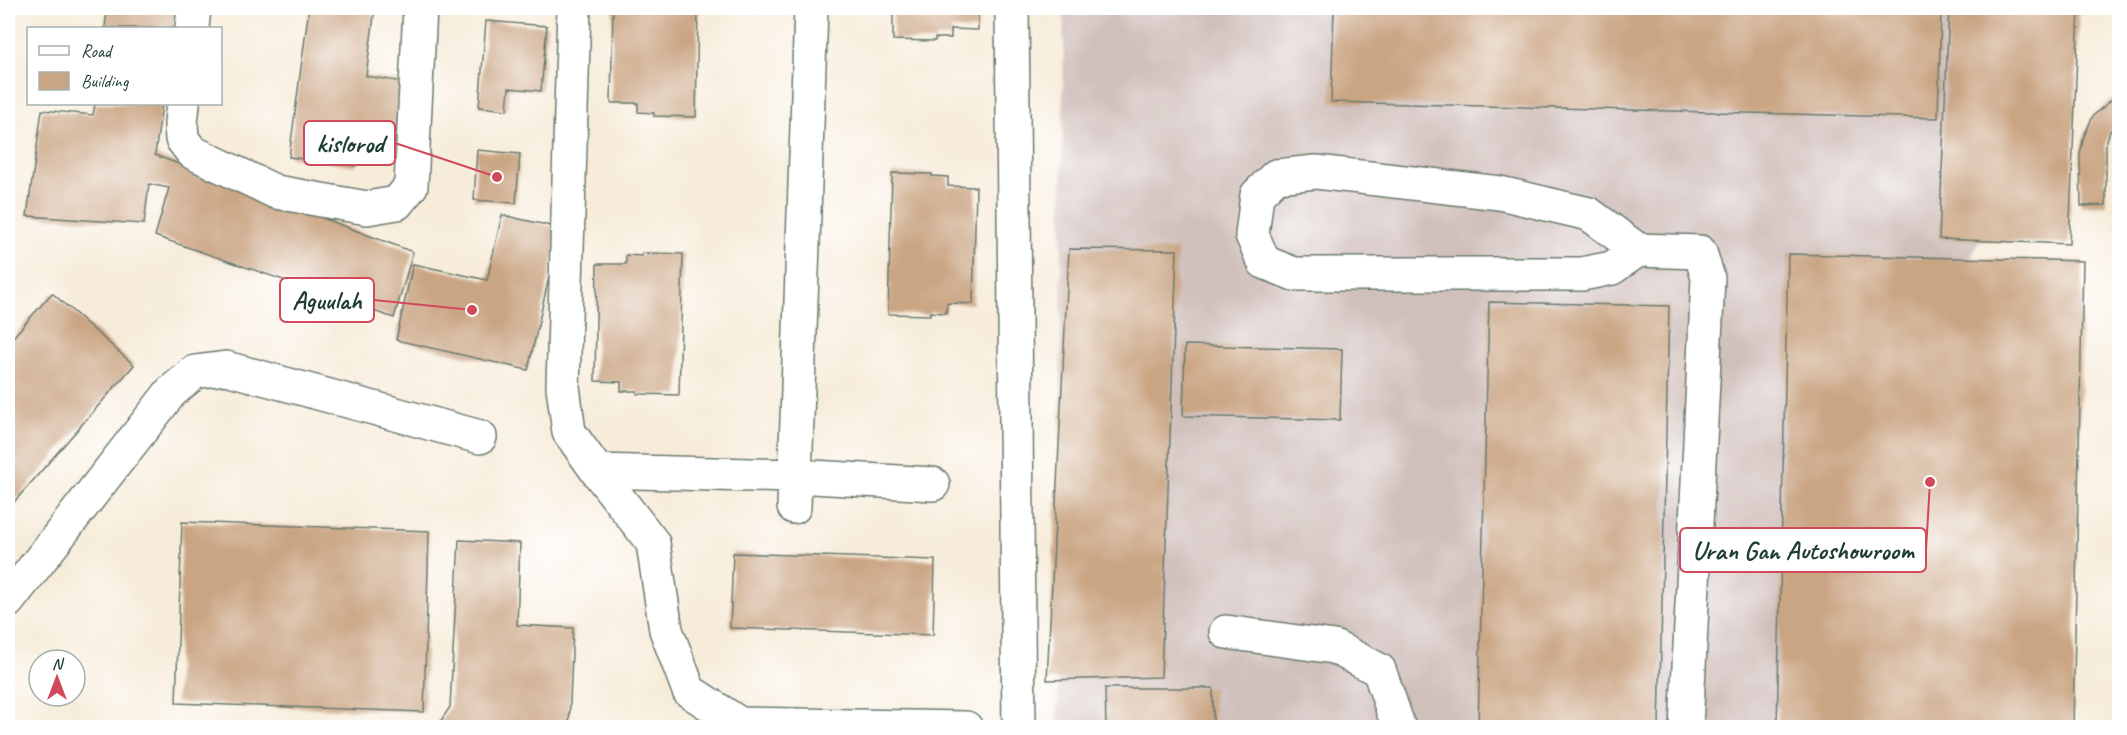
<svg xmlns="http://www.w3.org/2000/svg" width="2127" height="735" font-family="Caveat,sans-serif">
<rect width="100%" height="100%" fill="#fff"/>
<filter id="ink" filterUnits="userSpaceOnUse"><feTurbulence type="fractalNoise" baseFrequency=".0167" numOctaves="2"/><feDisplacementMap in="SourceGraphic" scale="12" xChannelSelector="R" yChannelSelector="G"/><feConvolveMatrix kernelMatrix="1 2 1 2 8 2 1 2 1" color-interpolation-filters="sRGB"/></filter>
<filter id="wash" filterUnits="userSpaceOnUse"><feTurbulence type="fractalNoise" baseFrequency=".008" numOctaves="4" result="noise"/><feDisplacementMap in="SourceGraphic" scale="24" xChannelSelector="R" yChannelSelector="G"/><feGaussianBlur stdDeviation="1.35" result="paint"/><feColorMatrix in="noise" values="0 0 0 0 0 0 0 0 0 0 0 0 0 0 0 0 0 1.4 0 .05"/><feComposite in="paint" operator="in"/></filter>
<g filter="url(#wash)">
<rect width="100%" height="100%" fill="#f7ecda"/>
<path fill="#d0c0bc" d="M1064,8H2079L1769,727L1057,728Z"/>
<g id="blocks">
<path fill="#caa583" d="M107,8H203V28H105Z
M309,8H375L366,76L403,82L394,143L360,138L356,166L289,157Z
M613,8H698L696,117L654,116V113L638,112V103H611Z
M893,8H978V30L951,29V38H935V41L893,40Z
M1334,8H1941L1938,118L1331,102Z
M1949,8H2079L2069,244L1939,239Z
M486,21L547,26L541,91L509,88L507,110L479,107Z
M2120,92V122L2110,131L2106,144V205L2081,206L2080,154L2084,136L2093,116Z
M95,104H162L155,155L413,252L394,318L155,236L169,188L149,184L144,224L27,216L42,110L93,115Z
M477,150L520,154L516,203L474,200Z
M892,173L932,174V176L948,177V186L976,187L973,304L947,303L946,313L930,312V315L888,314Z
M502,215L560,228L528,370L396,340L413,264L487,280Z
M1069,249L1177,250L1161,677L1047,680Z
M642,253L683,254L679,395L637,394V391H621V382L595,381L597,264H626V255L642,256Z
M1788,254L2083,261L2073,728H1777Z
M52,293L134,365L8,509V343Z
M1489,302L1669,306L1659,728H1478Z
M1185,345L1342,349L1340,420L1183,416Z
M182,522L429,531L424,712L176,703Z
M459,540L520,543L517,625L573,628L569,728H436L450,707Z
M733,553L935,560L933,635L730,628Z
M1105,688H1213V728H1106Z"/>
</g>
</g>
<g filter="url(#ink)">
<use href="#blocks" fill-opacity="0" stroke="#6b7a6e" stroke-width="1.5"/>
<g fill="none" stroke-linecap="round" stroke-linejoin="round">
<defs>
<path id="minor" d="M574,8L563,387L569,432L597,471L653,543L666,630L689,691L740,724L966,728
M1012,8L1019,728
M192,28L194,8
M183,104L181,123L182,139L192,152L276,192L367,208L397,203L411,186L420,8
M1638,250L1612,268L1582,274H1294L1264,262L1252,235L1257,195L1276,176L1316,172L1500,193L1589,214L1638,250L1700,252L1708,278L1686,728
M597,471L795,476L933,484
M794,507L811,8
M8,601L171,392L195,372L226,368L480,437
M1226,632L1334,647L1379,670L1399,728"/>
</defs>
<use href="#minor" stroke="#6b7a6e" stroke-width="36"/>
<use href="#minor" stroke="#fff" stroke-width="33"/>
</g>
</g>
<path fill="none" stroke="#d1495b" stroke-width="2" d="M497 177L395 143M472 310L374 300M1930 482L1926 550"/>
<g fill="#d1495b" stroke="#fff" stroke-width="2">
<circle cx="497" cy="177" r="6"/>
<circle cx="472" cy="310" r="6"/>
<circle cx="1930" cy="482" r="6"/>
</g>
<g fill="#fff" stroke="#d1495b" stroke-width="2">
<rect x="304" y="121" width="91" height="44" rx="6"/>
<rect x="280" y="278" width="94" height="44" rx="6"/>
<rect x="1680" y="528" width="246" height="44" rx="6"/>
</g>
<g font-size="26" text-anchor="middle" font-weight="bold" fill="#1f3d34">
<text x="350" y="152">kislorod</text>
<text x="327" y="309">Aguulah</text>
<text x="1803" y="559">Uran Gan Autoshowroom</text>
</g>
<rect width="2127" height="735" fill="none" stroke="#fff" stroke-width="30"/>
<rect x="27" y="27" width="195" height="78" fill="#ffffff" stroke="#a5b1ae" stroke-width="1.5"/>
<rect x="39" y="46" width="30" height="9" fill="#ffffff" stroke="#a5b1ae" stroke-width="1.5"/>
<text x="81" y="57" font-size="18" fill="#1f3d34">Road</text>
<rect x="39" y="72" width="30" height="18" fill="#caa583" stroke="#a5b1ae" stroke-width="1.5"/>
<text x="81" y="87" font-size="18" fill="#1f3d34">Building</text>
<g transform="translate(57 678)"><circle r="28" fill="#ffffff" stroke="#a5b1ae" stroke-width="1.5"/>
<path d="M0-4.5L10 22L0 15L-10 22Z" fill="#d1495b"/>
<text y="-9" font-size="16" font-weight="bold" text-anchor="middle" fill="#1f3d34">N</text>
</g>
</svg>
